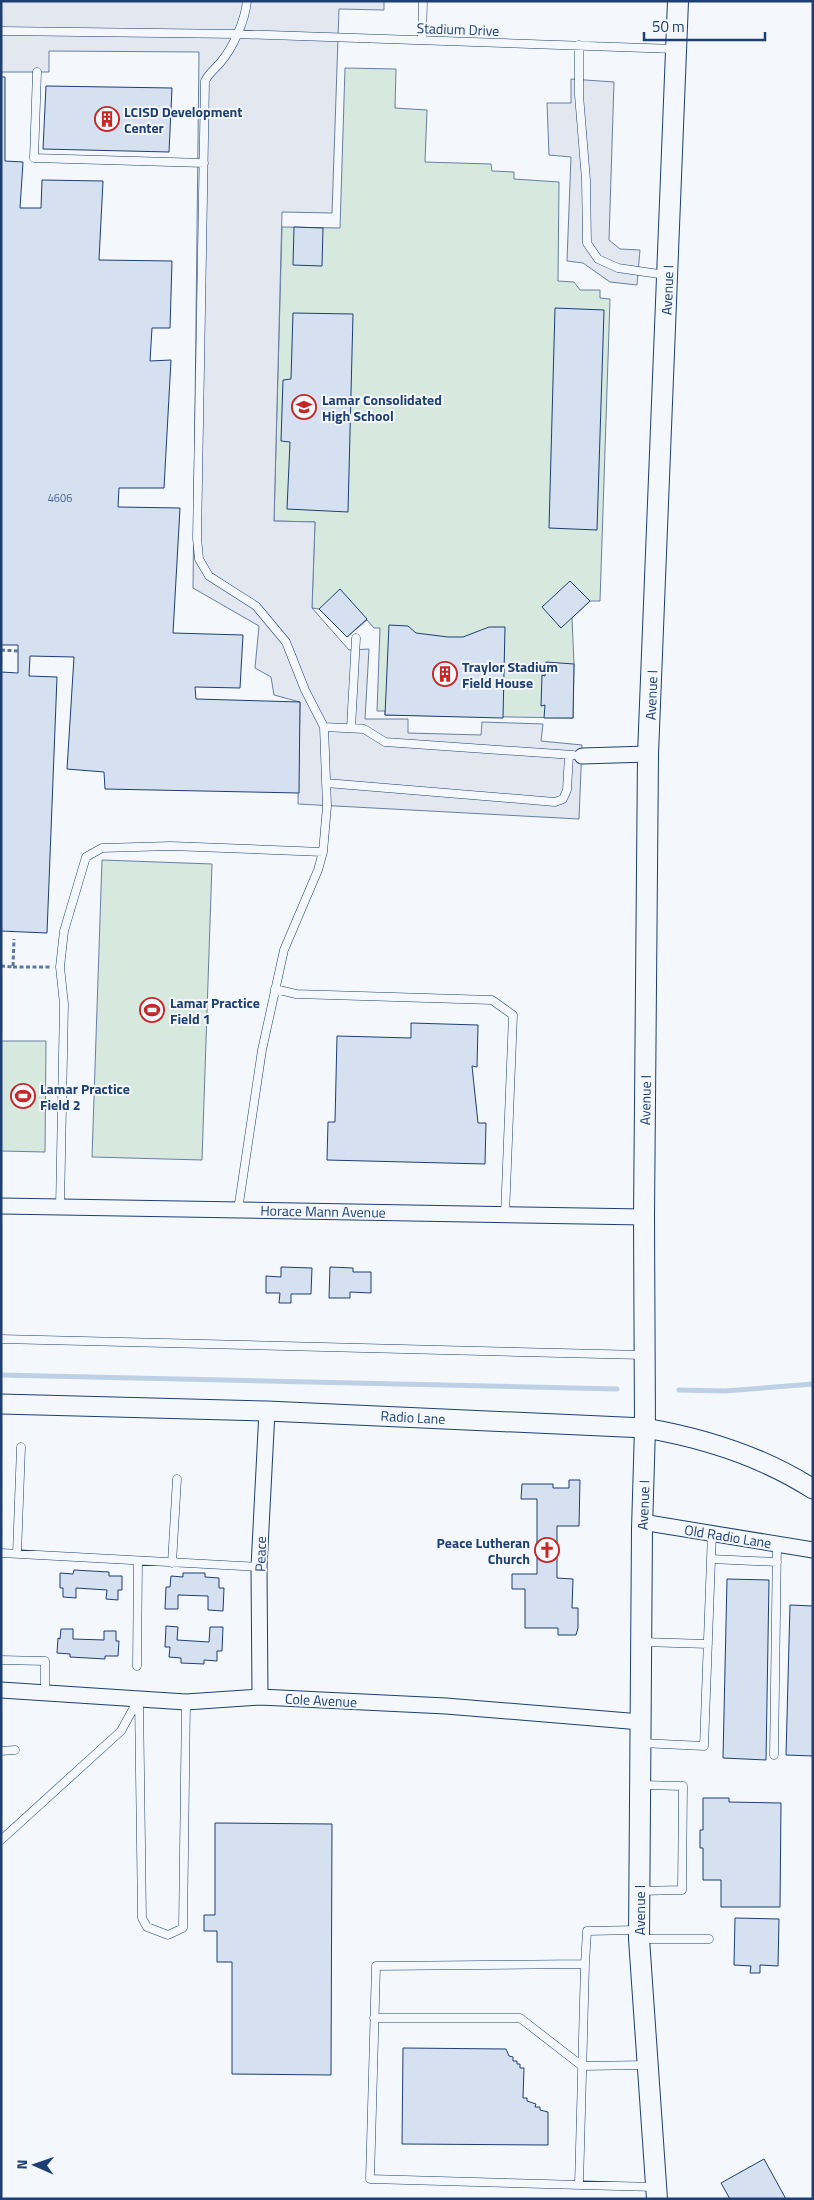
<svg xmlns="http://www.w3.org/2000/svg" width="814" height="2200" font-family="'Titillium Web',sans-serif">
<rect width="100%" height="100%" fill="#f4f7fb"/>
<path fill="#d7e8df" stroke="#687fa3" d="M345,68L396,69L395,108L427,110L425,162L491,164L492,171L514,172V179L559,182L558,281L574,282L580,290H600V298L610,299L600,601H590L572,618L574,664L573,718L385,715V711H377L380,628H374L367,620L347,637L319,609L312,608L315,522L274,521L282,227L340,228Z
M102,860L212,864L202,1160L92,1157Z
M1,1041H46L45,1152L1,1151Z"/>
<path fill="#e3e8f0" stroke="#687fa3" d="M1,1H384V10L339,9L332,213L282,212L274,521L315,522L312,608L349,650L369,649L365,719H408V733L481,735L482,722L543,724L541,741L582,745L579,819L298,804L300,702L274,695L271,677L255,668L259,626L193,588L199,52L49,51V72H1Z
M571,79L614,82L609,240L620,249L640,250L637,285L610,282L583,263L567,261L571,157L549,155L547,103H571Z"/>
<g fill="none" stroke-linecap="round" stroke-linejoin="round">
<path stroke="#bed0e5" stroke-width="5" d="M1,1375L617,1389
M679,1390L725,1391L813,1384"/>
</g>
<path fill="#d5e0f0" stroke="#1d3f73" d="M1,77H5V161L23,162L20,208H41L42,180L103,181L99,260L172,261L170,328H152L150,361L171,360L164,488H119L118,507L180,508L173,633L243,635L240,688L195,687L196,699L300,702L299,793L105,789L104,772L67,769L74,657L30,656L29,676L57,677L47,933L1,931V672L18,673V645H1Z
M46,86L172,88L169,152L43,149Z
M294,227L323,228L322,266L293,265Z
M555,308L604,310L597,530L549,528Z
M293,313L353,314L348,512L287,509L290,442L281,441L283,380L291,379Z
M570,581L590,601L561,628L542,607Z
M340,589L367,619L347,637L319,609Z
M389,625L408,626L416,633L448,637H463L489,627H505L503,718L385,715Z
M546,662L574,664L573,718H544L545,705L541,706L542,675L545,676Z
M411,1023L478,1025L477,1067L472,1066L478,1123H486L485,1164L327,1160L328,1122H335L337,1036L411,1038Z
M281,1267L312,1268L311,1294H291V1303H279L280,1293H266V1276L281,1277Z
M330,1267L353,1268V1272H371V1293L350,1292V1298H329Z
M569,1480H580L579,1526H557V1578L573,1579L572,1608H578V1628L576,1635H558V1628H525V1589H512V1574H537V1499H521L522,1484H553V1488H569Z
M74,1570L109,1572V1576H122V1590H118V1600L106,1599L107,1590L76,1588V1598L63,1597V1588H60V1573L73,1574Z
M183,1573H205V1577L219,1578V1588H224L223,1611L208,1610V1596L178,1595V1609H165L166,1587H170L171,1576L183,1577Z
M727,1579L769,1580L766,1760L723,1758Z
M790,1605L813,1606V1756L786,1755Z
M166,1626L178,1627L177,1640L209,1642L210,1627H223L222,1651H217V1661L204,1660V1664L181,1663V1658L169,1657L170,1647H165Z
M61,1629H73V1639L104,1640V1631H116V1641H119L118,1656H105V1659L70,1657V1654L57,1653L58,1638L60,1639Z
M703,1798H729V1802L781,1803L780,1907H721V1880H703V1848H700V1830H703Z
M215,1823L332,1824L331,2075L232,2074V1962H217V1931H204V1915H215Z
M735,1918L779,1919L778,1966L760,1965V1973H750L751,1966L734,1965Z
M403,2048L506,2049L509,2056L513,2057V2061H517V2064H520V2068H524L523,2098H527V2101L536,2104L535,2107H540V2110L548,2112V2145L402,2144Z
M764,2159L786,2199H730L721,2183Z"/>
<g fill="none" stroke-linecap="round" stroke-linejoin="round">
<defs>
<path id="service" d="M1,31L237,34L675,49
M422,40L423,1
M579,45V95L586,180L587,243L598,259L618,268L666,275
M37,72L34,158L204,163
M324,727L364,729L385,742L573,755
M351,728L356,638
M326,783L555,802L563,799L567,790L569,755
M275,989L296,994L492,1000L513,1015L505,1215
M60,1207L64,1004L60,967L64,931L86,857L102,848L171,846L323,852
M238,1210L262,1050L284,950L318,870L323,852L327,806L324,727L305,690L286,642L256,606L209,576L199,559L197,538L205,81C209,73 214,70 220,63C233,48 245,21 247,1
M1,1339L643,1355
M1,1553L259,1567
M17,1554L21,1447
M711,1559L777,1562
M172,1563L177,1479
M642,1642L708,1644
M1,1660L45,1661V1693
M137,1666L138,1561
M139,1699L142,1918L147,1927L168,1935L183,1928L186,1702
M641,1743L704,1746L712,1533
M1,1751L15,1750
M774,1755L777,1544
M1,1840L121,1731L138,1700
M639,1891L682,1890L683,1786L641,1785
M641,1939H709
M585,1964L587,1931L637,1930
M374,2018H520L582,2066L646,2065
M579,2185L585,1964L376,1966L370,2179L654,2187"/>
<path id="minor" d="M582,756L648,754
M1,1206L644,1217
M642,1522L813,1550
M1,1690L186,1702L260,1697L446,1706L641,1722
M260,1697L259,1567L267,1411"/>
<path id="tertiary" d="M1,1404L267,1411L645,1428C703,1438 763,1457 813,1489"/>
<path id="secondary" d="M657,2199L639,1939L642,1529L645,1428L644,1217L648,754L678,1"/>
</defs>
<use href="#service" stroke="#1d3f73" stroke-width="9"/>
<use href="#minor" stroke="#1d3f73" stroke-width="17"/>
<use href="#tertiary" stroke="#1d3f73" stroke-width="21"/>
<use href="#secondary" stroke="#1d3f73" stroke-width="22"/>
<path stroke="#5e769c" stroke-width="3" stroke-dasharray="4 2.5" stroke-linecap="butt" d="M1,650L18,651
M1,966L13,967L14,939
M13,967H50"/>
<use href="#service" stroke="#f4f7fb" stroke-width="8"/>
<use href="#minor" stroke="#f4f7fb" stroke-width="15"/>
<use href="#tertiary" stroke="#f4f7fb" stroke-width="19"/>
<use href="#secondary" stroke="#f4f7fb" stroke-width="20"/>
</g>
<defs>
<symbol id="building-ring" viewBox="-11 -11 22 22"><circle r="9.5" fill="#f4f7fb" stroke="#c62828" stroke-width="1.5"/><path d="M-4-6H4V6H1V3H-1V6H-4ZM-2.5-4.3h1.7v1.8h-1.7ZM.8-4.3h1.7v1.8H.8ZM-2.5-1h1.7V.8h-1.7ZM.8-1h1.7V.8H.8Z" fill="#c62828"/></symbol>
<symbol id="school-ring" viewBox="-11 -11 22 22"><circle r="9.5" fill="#f4f7fb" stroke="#c62828" stroke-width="1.5"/><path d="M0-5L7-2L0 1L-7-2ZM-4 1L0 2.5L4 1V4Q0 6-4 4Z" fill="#c62828"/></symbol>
<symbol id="stadium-ring" viewBox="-11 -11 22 22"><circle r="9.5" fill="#f4f7fb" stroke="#c62828" stroke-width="1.5"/><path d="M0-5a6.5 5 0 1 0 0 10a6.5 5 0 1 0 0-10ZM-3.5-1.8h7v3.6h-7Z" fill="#c62828"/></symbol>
<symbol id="church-ring" viewBox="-11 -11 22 22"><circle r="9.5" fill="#f4f7fb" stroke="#c62828" stroke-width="1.5"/><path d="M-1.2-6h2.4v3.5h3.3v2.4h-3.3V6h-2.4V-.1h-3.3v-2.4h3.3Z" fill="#c62828"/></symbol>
</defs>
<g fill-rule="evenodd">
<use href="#building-ring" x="93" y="105" width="28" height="28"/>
<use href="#school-ring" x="290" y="393" width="28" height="28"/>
<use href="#building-ring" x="431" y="660" width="28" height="28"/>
<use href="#stadium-ring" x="138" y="996" width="28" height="28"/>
<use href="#stadium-ring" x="9" y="1082" width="28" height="28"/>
<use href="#church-ring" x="533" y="1536" width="28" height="28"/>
</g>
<g text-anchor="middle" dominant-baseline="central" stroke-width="4" stroke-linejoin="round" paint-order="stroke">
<g font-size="11" fill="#4b6792">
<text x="60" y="498">4606</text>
</g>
<g font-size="14" fill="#1d3f73" stroke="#f4f7fb">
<text transform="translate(458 29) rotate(2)">Stadium Drive</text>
<text transform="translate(667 290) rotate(-88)">Avenue I</text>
<text transform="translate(651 695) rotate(-88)">Avenue I</text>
<text transform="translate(645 1100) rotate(-89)">Avenue I</text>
<text transform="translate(323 1211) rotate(1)">Horace Mann Avenue</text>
<text transform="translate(413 1417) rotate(3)">Radio Lane</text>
<text transform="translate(643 1505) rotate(-88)">Avenue I</text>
<text transform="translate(728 1536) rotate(9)">Old Radio Lane</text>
<text transform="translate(260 1554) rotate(-88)">Peace</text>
<text transform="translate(321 1700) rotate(3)">Cole Avenue</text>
<text transform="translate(639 1910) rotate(-90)">Avenue I</text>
</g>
<g font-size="14" font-weight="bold" fill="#1d3f73" stroke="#f4f7fb" text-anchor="start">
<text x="124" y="111">LCISD Development<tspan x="124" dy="16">Center</tspan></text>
<text x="322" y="399">Lamar Consolidated<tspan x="322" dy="16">High School</tspan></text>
<text x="462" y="666">Traylor Stadium<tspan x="462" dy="16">Field House</tspan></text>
<text x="170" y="1002">Lamar Practice<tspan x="170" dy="16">Field 1</tspan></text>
<text x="40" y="1088">Lamar Practice<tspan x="40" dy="16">Field 2</tspan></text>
<text x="530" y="1542" text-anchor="end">Peace Lutheran<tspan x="530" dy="16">Church</tspan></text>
</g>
</g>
<rect width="814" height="2200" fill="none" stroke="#1d3f73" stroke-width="5"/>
<g transform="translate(35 2165) rotate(272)" stroke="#f4f7fb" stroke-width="4" paint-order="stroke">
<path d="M0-4L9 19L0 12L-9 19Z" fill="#1d3f73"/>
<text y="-8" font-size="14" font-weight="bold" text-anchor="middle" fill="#1d3f73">N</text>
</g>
<path d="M644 32v8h121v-8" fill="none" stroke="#1d3f73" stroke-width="2.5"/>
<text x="652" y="32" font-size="15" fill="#1d3f73" stroke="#f4f7fb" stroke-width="4" paint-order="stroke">50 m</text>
</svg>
